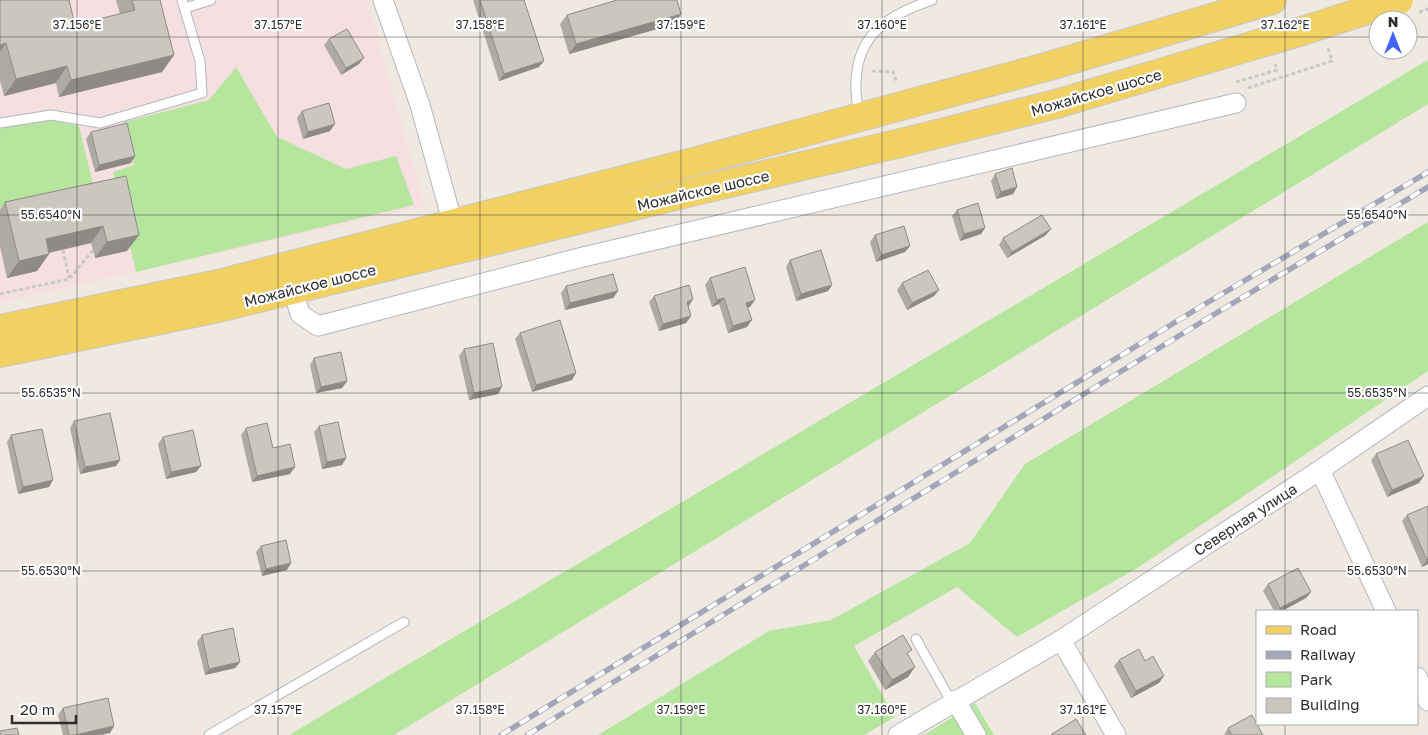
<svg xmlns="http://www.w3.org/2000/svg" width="1428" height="735" font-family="'Golos Text',sans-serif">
<rect width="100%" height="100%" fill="#efe9e1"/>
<path fill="#f5dfe0" d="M0,0H367L425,206L0,303Z"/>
<path fill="#b6e59e" d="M1428,60V104L394,735H289Z
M236,67L277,137L346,169L396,156L414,205L136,272L113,172L134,165L124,122L209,100Z
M50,120L79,126L95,193L0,213V128Z
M1428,222V371L1139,567L1017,637L957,587L854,646L895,717L864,735H598L769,631L831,620L970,543L1025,464Z
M975,703L994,735H924Z"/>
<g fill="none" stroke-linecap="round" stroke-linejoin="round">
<defs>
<path id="lane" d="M185,8L211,0
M858,115C858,104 855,91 856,81C858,32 891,14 932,0
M0,123L51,115L100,123L202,93L200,61L182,0
M916,639L952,703
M209,735L404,622"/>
<path id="street" d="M383,0L420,105L453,224
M293,290L300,314L318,326L579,258L1236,103
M1320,470L1386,611
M1061,640L1116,735
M1417,677L1428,701
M955,700L976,735
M898,735L1061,640L1320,470L1428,396"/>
<path id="primary" d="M0,329L218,284L693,162L1046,67L1272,0
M0,353L223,307L700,190L905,142L1056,104L1302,31"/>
</defs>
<use href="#lane" stroke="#b4b7c1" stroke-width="11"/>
<use href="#street" stroke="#b4b7c1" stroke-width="21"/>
<use href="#primary" stroke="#c9c9c9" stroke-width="30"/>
<path stroke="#c9c9c9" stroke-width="3" stroke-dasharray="4 2.5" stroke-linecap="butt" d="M1419,12L1428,9
M872,71L893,72L897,83
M1236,82L1277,70L1275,64
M1248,88L1332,61L1328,48
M63,250L69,278
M0,294L69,279L93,250"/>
<use href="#lane" stroke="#fff" stroke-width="9"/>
<use href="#street" stroke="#fff" stroke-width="19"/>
<use href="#primary" stroke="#f2d163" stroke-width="28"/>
<defs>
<path id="rail" d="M501,735L1205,304L1428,172
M527,735L1213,315L1428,187"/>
</defs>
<use href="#rail" stroke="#a3a6b8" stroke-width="5.5"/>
<use href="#rail" stroke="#fff" stroke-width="4" stroke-dasharray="11" stroke-linecap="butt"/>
<defs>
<path id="primary-bridge" d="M1302,31L1399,0"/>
</defs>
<use href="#primary-bridge" stroke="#c9c9c9" stroke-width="30" stroke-linecap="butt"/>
<use href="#primary-bridge" stroke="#f2d163" stroke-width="28"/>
</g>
<path fill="#afaba4" d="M0,0L75,25L120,14L116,0H160L174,55L162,72L59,97L56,83L4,96L0,81Z
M473,0H524L539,67L499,81Z
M567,15L675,24L569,54L560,24Z
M329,39L359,64L341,75L324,45Z
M302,111L330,131L303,139L297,118Z
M91,132L135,156L131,163L95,172L86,139Z
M995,174L1017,187L1013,194L996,199L991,181Z
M126,176L127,251L95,258L91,243L49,253V254L37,271L7,278L0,247V210L5,202Z
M957,210L985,228L981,234L960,241L952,216Z
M875,235L910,246L905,252L876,262L870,242Z
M1046,235L1007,258L999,245L1003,238Z
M790,260L832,285L828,291L796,301L786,267Z
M710,278L750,307H747V327L728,333L719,304L712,307L705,285Z
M902,283L939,290L934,296L907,310L897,290Z
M566,286L618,291L613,298L565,310L561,293Z
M654,296L693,299L688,306L691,316L686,323L659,331L649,302Z
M520,333L572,380L532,392L515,339Z
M464,349L498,394L469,400L459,356Z
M314,358L347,381L342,388L316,393L310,365Z
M74,421L120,460L116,466L80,474L70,428Z
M319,426L346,458L342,465L322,469L314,432Z
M246,428L273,448L295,467L290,474L252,482L241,435Z
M11,435L49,487L18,494L7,442Z
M163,437L201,466L196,472L166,479L158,444Z
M1376,454L1419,483L1387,497L1371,460Z
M1428,506V564L1422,567L1402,521L1407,515Z
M261,546L287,570L262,576L256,552Z
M1268,584L1311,592L1306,598L1282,611H1274L1263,591Z
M202,635L240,662L235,668L205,675L197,642Z
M875,652L909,655L908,677L885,690L868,661Z
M1119,660L1145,661L1159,683L1131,698L1114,666Z
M63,708L114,726L110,733L100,735H63L58,715Z
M1228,728L1263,735H1224Z"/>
<path fill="#8e8b86" d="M681,14L675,24L569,54L576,44Z
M6,43L0,52V45Z
M174,55L162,72L59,97L71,80Z
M364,58L359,64L341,75L346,68Z
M544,61L539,67L499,81L504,74Z
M67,66L56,83L4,96L16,79Z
M335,124L330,131L303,139L308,132Z
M135,156L131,163L95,172L99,165Z
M1017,187L1013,194L996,199L1001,192Z
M103,226L91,243L34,256L46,239Z
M985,228L981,234L960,241L964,234Z
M1051,229L1046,235L1007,258L1012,252Z
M139,235L127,251L95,258L107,242Z
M910,246L905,252L876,262L881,255Z
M49,254L37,271L7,278L19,261Z
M832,285L828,291L796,301L801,294Z
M939,290L934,296L907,310L912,303Z
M618,291L613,298L565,310L570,303Z
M724,298L719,304L712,307L717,300Z
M693,299L689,306L682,308L687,302Z
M755,300L750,307L741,309L746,303Z
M691,316L686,323L659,331L663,324Z
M752,320L747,327L728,333L733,326Z
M576,373L572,380L532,392L536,385Z
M347,381L342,388L316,393L321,387Z
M502,387L498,394L469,400L474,393Z
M346,458L342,465L322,469L327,462Z
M120,460L116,466L80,474L85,467Z
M201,466L196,472L166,479L171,472Z
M295,467L290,474L252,482L257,476Z
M1424,476L1419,483L1387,497L1392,490Z
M53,480L49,487L18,494L23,487Z
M1428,559V564L1422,567L1427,560Z
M291,563L287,570L262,576L266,569Z
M1311,592L1306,598L1282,611H1278L1280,608Z
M240,662L235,668L205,675L209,669Z
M915,667L908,677L885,690L892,680Z
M1164,676L1159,683L1131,698L1136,691Z
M114,726L110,733L100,735H75Z"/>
<path fill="#cbc7bf" stroke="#8e8b86" d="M0,0H69L75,25L135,10L132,0H160L174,55L71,80L67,66L16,79L6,43L0,45Z
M480,0H524L544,61L504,74Z
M617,0H677L681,14L576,44L567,15Z
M347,29L364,58L346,68L329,39Z
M329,103L335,124L308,132L302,111Z
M127,123L135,156L99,165L91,132Z
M1012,168L1017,187L1001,192L995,174Z
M126,176L139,235L107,242L103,226L46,239L49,254L19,261L5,202Z
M978,203L985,228L964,234L957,210Z
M1042,215L1051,229L1012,252L1003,238Z
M904,226L910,246L881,255L875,235Z
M821,250L832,285L801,294L790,260Z
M745,267L755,300L746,303L752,320L733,326L724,298L717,300L710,278Z
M928,270L939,290L912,303L902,283Z
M613,274L618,291L570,303L566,286Z
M689,285L693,299L687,302L691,316L663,324L654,296Z
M560,320L576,373L536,385L520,333Z
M493,343L502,387L474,393L464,349Z
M341,352L347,381L321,387L314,358Z
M110,413L120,460L85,467L74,421Z
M338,422L346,458L327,462L319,426Z
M267,423L273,448L290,444L295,467L257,476L246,428Z
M42,429L53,480L23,487L11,435Z
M193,430L201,466L171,472L163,437Z
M1408,440L1424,476L1392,490L1376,454Z
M1428,506V559L1427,560L1407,515Z
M286,540L291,563L266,569L261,546Z
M1298,568L1311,592L1280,608L1268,584Z
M233,628L240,662L209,669L202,635Z
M903,635L912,650L907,653L915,667L892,680L875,652Z
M1139,649L1145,661L1153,656L1164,676L1136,691L1119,660Z
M108,698L114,726L75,735H69L63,708Z
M1252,715L1263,735H1232L1228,728Z
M1076,719L1086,735H1052V734Z
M17,728L19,735H0V731Z"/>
<path fill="none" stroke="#2e2e2e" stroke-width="1" stroke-opacity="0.45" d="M77,0V735M278,0V735M480,0V735M681,0V735M882,0V735M1083,0V735M1285,0V611M0,37H1378M1408,37H1428M0,215H1428M0,393H1428M0,571H1428M1285,724V735"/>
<g text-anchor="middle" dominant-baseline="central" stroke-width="4.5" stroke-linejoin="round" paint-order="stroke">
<g font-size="15" fill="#2e2e2e" stroke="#fff">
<text transform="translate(1096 92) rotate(-16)">Можайское шоссе</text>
<text transform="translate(703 190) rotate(-13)">Можайское шоссе</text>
<text transform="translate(310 285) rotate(-14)">Можайское шоссе</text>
<text transform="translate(1245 519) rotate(-33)">Северная улица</text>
</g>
</g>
<g font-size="12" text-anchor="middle" fill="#2e2e2e" stroke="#fff" stroke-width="4.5" stroke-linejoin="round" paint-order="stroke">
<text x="77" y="29">37.156°E</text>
<text x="278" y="29">37.157°E</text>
<text x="480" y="29">37.158°E</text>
<text x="681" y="29">37.159°E</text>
<text x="882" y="29">37.160°E</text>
<text x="1083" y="29">37.161°E</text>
<text x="1285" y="29">37.162°E</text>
<text x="51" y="219">55.6540°N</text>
<text x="1377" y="219">55.6540°N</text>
<text x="51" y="397">55.6535°N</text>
<text x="1377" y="397">55.6535°N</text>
<text x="51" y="575">55.6530°N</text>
<text x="1377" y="575">55.6530°N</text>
<text x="278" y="714">37.157°E</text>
<text x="480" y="714">37.158°E</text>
<text x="681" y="714">37.159°E</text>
<text x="882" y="714">37.160°E</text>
<text x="1083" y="714">37.161°E</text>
</g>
<rect x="1256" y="610" width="162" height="115" fill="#ffffff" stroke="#ababab"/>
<rect x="1266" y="626" width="25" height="8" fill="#f2d163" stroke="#ababab"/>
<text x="1300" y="635" font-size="15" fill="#2e2e2e">Road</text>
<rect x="1266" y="651" width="25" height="8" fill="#a3a6b8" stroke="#ababab"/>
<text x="1300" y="660" font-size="15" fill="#2e2e2e">Railway</text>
<rect x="1266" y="672" width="25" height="15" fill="#b6e59e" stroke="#ababab"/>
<text x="1300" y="685" font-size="15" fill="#2e2e2e">Park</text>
<rect x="1266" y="698" width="25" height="15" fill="#cbc7bf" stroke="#ababab"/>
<text x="1300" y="710" font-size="15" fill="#2e2e2e">Building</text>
<g transform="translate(1393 35)"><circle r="24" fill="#ffffff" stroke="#ababab"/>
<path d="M0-4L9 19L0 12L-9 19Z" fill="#4264fb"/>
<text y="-8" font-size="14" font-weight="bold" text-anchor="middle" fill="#2e2e2e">N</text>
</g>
<path d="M12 715v8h64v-8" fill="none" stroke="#2e2e2e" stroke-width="2.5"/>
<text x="20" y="715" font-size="15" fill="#2e2e2e" stroke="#ffffff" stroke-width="4" paint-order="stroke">20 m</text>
</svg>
